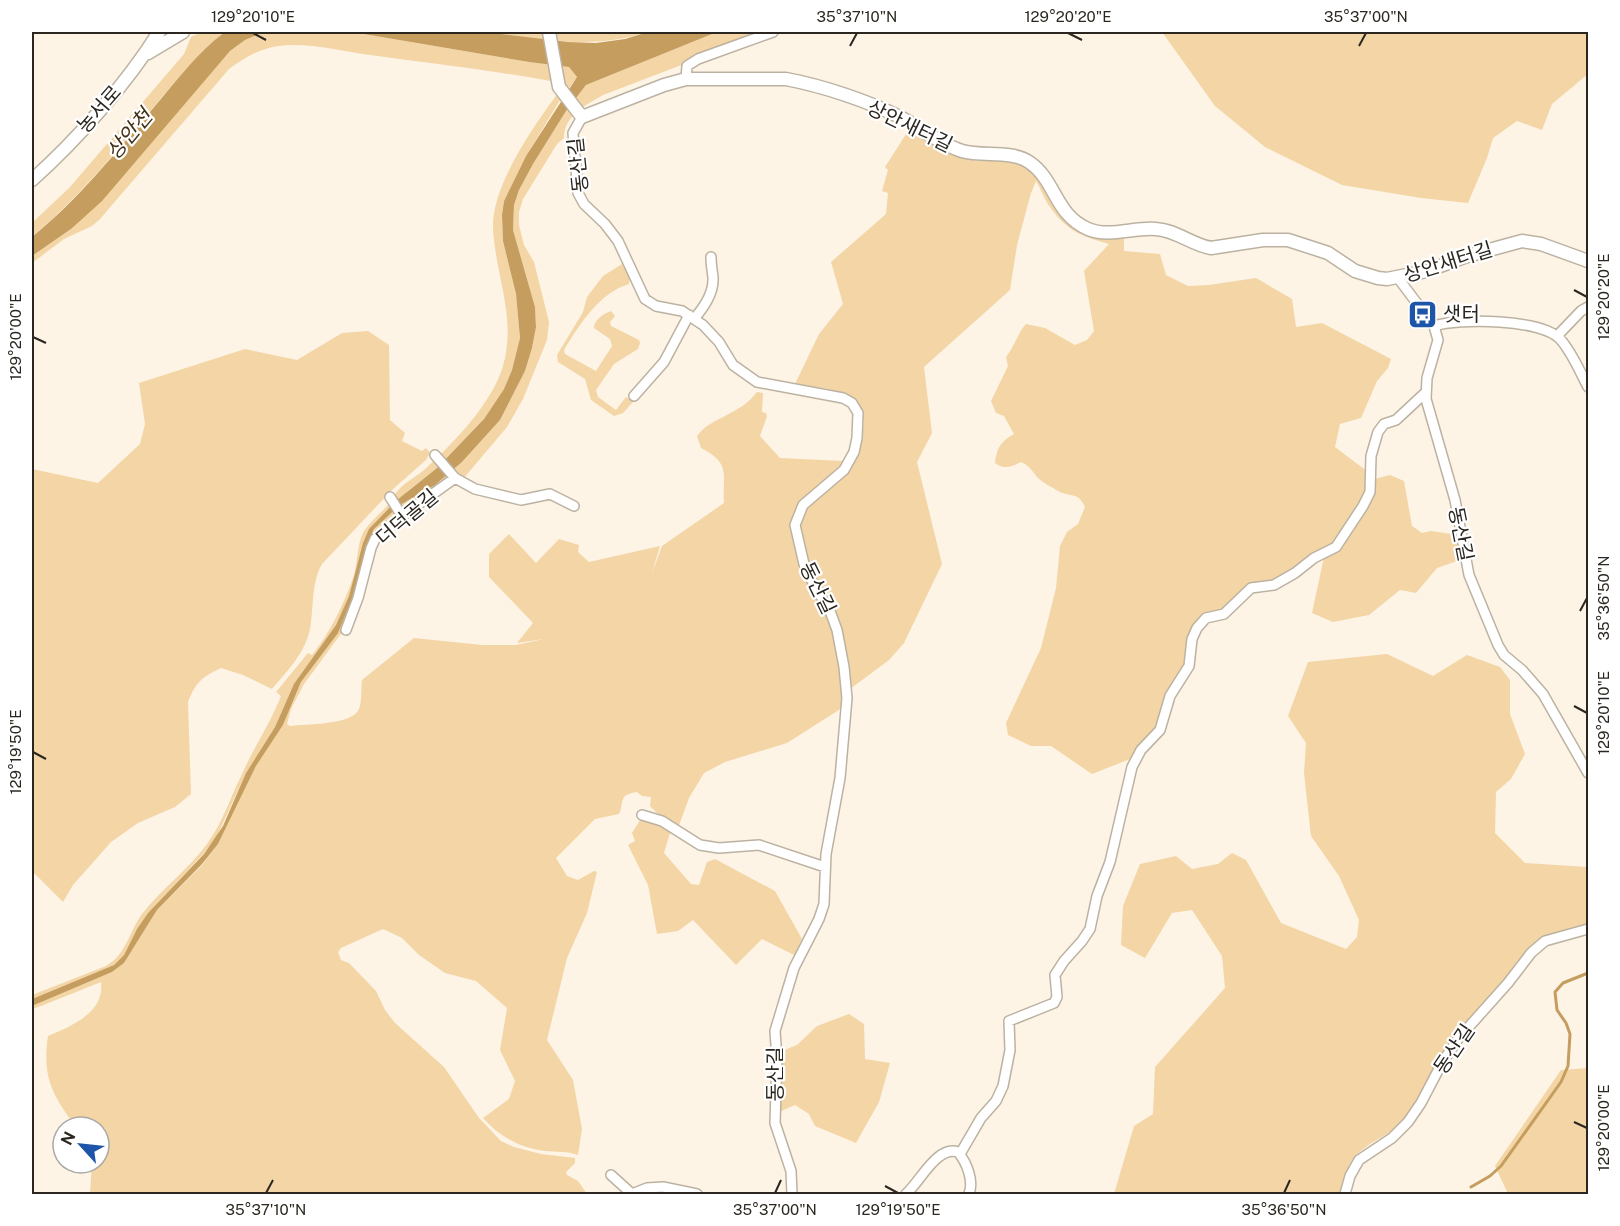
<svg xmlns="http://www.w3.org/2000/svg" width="1620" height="1226" font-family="'Public Sans','Noto Sans KR',sans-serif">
<rect width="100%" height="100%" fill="#fdf4e6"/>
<path fill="#f3d5a6" d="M201,32H225C200,51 173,84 152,109C113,155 78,198 32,237V223L70,187L184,54L191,37Z
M262,32H352L529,62L569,67L577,77L559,102L526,156L504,201L502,215L503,241L516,294L520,338L512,370L504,389L484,419L437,468L409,490L365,538L349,596L336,625L294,685L275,727L246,773L217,836L204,853L148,913L137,929L124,955L114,965L32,999V995L106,966C126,955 129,932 142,914C161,889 188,870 207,844C223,822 230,798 242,774C254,747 270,724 281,696L276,692L308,653L312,655C329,635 346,600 354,575C358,561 357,543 364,531C371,521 381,513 389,504C393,501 394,497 396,493C402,484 416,477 424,470C452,445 493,402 503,366C517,316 495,276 493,227C492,183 539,118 565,84C501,71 435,64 370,55C341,51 307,42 278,46C259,49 244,58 229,69L100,219L92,226L64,239L32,263V256L71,229L230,51L245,40Z
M485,32H648C586,51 546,38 485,32Z
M717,32H768L603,95C586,105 564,115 564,138L557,144L523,199L519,212V225L524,245L534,262L549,322L547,340L523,399L507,427L463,479L436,488L383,526L343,631L304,684L291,709L287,724L290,726C305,724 353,725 359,709C362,701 361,689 362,680L414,638L482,645H516L544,639L517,643L533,623L489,577V554L509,534L536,563L559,539L579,545L578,552L589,562L660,546L652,573L662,546L724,503C722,474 732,464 701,448L697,436C711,417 740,415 757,392L763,393L762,412L766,413L767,416L760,436L780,458L843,461L851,466C858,454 861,443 863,430C868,387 827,390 795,384L819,334L843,304L831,262L886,214L888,193L882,191L888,170L885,167L908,131L931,144L958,157L977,161L1000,159L1017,162L1034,172L1066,219L1124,237V251L1160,254L1166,275L1188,286L1209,285L1256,278L1292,299L1296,327L1322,323L1391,359L1388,368L1377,381L1361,418L1340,424L1335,447L1368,472L1369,489L1334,547L1286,577L1262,585L1256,582L1251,583L1228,610L1203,617L1189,660L1157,729L1133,760L1130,759L1092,774L1051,746H1031L1008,735L1006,723L1041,648L1056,588L1060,546L1067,532L1078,524L1085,507C1078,491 1071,498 1058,491C1052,487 1043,483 1038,478C1032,471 1030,466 1021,462C1011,467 1005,470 995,463C997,448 1000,442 1014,434L1004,416L996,413L991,401L1008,366L1006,357C1015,346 1017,334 1026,324L1045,328L1075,345L1087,340L1094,331L1084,271L1109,244C1081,236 1067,231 1050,207C1044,199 1041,189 1036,181L1031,193L1017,245L1010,290L924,367L932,433L917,462L942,564L904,643L889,660L842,695V708L787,743L725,762L704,773L689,798L678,828L662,818L650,806L651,797L642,796L637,792C618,795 625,800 619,814L595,819L556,858L567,876L578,880L594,871L597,872L587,913L567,958L547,1040L573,1080L582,1129L578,1155C567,1151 557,1152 545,1151C520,1148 500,1137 483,1118L509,1099L515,1081L500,1050L507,1008L476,981L445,973L419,955L402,938L383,929L341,948L338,952L341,960L349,963L376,991L385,1010L395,1023L444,1067L479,1118L501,1141L514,1147L541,1154L575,1158V1163L566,1172L567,1175L578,1181L587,1194H90L92,1163H99V1127H76C52,1095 42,1077 48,1036C72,1026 105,1012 101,982L41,1006L32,1009V1006L112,972L124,963L157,910L202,865L218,844L256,766L283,725L301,682L338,632L352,599L368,542L374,529L400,505L435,485L462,462L500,420L525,371L532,348L536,327L535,307L513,230L514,205L519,190L533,164L566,111L586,85Z
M1162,32H1588V74L1552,104L1542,130L1517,121L1493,138L1487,158L1468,203L1421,198L1342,185L1265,147L1215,106Z
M622,264L630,278L629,284C599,293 580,324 564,350L565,354L596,371L612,346L610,339L594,328C594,320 603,314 611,311L615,316L610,322L611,326L639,340L640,343L638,349L614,364L596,390L598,397L616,410L626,397L633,402L623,413L614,416L591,400L585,379L558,362L557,355L583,312L587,297L603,276Z
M368,331L389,345L390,420L405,433L402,441L422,451L426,448L430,453L426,460L393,489L322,564C311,583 314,607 310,629C305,653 288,670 272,689L243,675L221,668C202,677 196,682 188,702L191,794L175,807L138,823L111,842L73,885L63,902L35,874H32V469L98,483L140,444L145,424L139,383L245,349L297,360L342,333Z
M1390,475L1404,481L1412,526L1422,533L1431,531L1458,535L1460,560L1437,568L1416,593L1400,590L1369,615L1333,622L1312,613L1324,557L1333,553L1374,479Z
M1387,654L1433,676L1467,655L1500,667L1510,680V714L1525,754L1511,779L1496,792L1495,833L1525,863L1588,867V923C1573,933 1552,930 1537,942C1524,952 1515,968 1505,981C1489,999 1470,1015 1456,1035C1437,1062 1426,1093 1406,1118C1391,1136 1365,1142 1352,1160C1345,1171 1344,1183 1340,1194H1114L1134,1126L1153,1114L1155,1067L1225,988L1222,956L1192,910L1172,913L1145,958L1121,945L1123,906L1140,864L1176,856L1192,869L1218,864L1232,853L1246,860L1281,923L1346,949L1357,937L1359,920L1339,876L1311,836L1304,773L1306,743L1288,716L1308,662Z
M640,820L654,821L671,830L664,853L691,884L699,885L707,862L715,859L775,891L802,939L794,955L762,939L736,965L693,920L678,931L657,934L648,885L628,845L635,841L632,833Z
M849,1014L864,1024L865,1059L890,1063L879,1102L856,1143L815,1126L809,1114L795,1105L779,1112L782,1051L797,1045L817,1026Z
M1588,1068V1194H1508L1495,1166L1561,1070Z"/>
<path fill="#c59d5e" d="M225,32H264L245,40L230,51L102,201L71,229L32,256V237C79,199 116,152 155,106C177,80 198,52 225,32Z
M352,32H485L568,42L596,43L625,39L648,32H717L586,85L566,111L533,164L519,190L514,205L513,230L535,307L536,327L532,348L525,371L500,420L462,462L435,485L400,505L374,529L368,542L352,599L338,633L301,682L283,725L256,766L218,844L202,864L157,910L124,963L112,972L32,1006V999L114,965L124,955L137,929L148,913L204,854L223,826L246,773L275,727L294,684L336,625L349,596L363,543L369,529L397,500L437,468L484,419L504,389L512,370L520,338L516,294L503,241L502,215L504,201L526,156L577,77L569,67L529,62Z"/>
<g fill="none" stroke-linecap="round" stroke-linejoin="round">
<path stroke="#c59d5e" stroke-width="3" d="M1471,1187L1490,1176L1501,1166L1561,1082L1568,1066L1570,1034L1566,1023L1557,1010L1555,992L1563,983L1588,973"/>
<defs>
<path id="minor" d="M686,79L687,66L698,59L773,32
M582,117L573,133L578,193L584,204L605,224L618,241L645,299L656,306L682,311L703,325L719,342L733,365L757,382L843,398L852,403L858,413L857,438L854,452L844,470L803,505L795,525L804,564L814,585L830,611L837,630L844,667L847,698L840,778L826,854L824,904L819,919L794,968L775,1031L777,1059L775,1123L791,1171L792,1194
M1398,278L1434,326L1438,340L1427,378L1426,399L1455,500L1469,575L1498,645L1504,655L1522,670L1543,694L1588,773
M694,319C704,307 714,293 713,277C712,270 711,264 711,257
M1434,326C1459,318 1542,319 1560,339C1572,352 1580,372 1588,387
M1557,336L1581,311L1588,307
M634,396L664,362L689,315
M435,455L455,478L475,489L521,500L550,494L574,506
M390,497L402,516
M346,630L358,598L371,548L375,539L402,516L455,478
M642,815L662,821L700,845L719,848L759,845L825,867
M960,1154L981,1118L996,1101L1003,1086L1010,1050L1009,1021L1054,1003L1057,997L1055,975L1064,961L1082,941L1090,929L1097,896L1110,862L1132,767L1141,750L1160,730L1170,696L1189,666L1192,639L1197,628L1206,618L1224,614L1251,588L1274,585L1295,573L1314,558L1336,547L1363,506L1370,492L1371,456L1378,432L1384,424L1396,420L1425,393
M611,1175L632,1194L647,1188L663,1187L697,1194
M906,1194C920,1182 937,1145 958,1152C967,1163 974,1181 969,1194
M1345,1194L1350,1176L1359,1160L1392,1138L1408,1122L1421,1103L1442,1063L1458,1039L1508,983L1531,953L1545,941L1588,929"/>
<path id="tertiary" d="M549,32L559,87L582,117L664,85L686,79H786C823,86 868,101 902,118C922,129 940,144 962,151C983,157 1011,150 1029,162C1056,180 1054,214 1088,229C1109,238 1134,227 1156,229C1176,230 1192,245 1211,248L1263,240H1288L1328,253L1355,271L1378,278L1387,279L1427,271L1467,256L1522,241L1541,244L1588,261
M148,53L183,32
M32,180C77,140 127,83 159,32"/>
</defs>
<use href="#minor" stroke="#bcb2a1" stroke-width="12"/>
<use href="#tertiary" stroke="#bcb2a1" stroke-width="15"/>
<use href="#minor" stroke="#fff" stroke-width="9"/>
<use href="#tertiary" stroke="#fff" stroke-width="12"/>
</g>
<path fill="none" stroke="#2b2720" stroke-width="2" d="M253,33L266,40M1068,33L1082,40M850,46L857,33M1359,46L1366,33M1574,290L1587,297M33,337L46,343M1580,611L1587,598M1574,706L1587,713M33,752L46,759M1574,1122L1587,1128M885,1186L898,1193M266,1193L273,1180M775,1193L781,1180M1284,1193L1290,1180"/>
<defs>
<symbol id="bus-square" viewBox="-11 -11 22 22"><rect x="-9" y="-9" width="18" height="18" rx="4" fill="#1d56a8" stroke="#fff"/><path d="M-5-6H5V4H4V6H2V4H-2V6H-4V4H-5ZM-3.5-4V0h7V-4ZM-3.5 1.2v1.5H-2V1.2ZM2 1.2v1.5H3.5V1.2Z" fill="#fff"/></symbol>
</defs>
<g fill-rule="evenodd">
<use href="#bus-square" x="1406" y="298" width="33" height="33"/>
</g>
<g text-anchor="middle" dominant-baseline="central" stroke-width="4.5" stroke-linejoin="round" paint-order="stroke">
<g font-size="20" fill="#2b2720" stroke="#fff">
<text transform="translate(99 109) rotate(-49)">농서로</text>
<text transform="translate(910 126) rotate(26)">상안새터길</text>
<text transform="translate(578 165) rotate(-96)">동산길</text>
<text transform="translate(1448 262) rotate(-17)">상안새터길</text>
<text transform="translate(407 517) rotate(-40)">더덕골길</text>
<text transform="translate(1461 534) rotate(79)">동산길</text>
<text transform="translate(818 588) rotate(64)">동산길</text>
<text transform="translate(1454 1049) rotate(-56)">동산길</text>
<text transform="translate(775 1074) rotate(-90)">동산길</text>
</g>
<g font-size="20" fill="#2b2720" stroke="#fff" text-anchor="start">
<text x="1443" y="314">샛터</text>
</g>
<g font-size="21" font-style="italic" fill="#413013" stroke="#fff">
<text transform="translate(129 134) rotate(-50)">상안천</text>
</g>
</g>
<rect width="1620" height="1226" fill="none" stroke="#ffffff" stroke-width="66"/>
<g transform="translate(81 1145) rotate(297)"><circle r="28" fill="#ffffff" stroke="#aaa9a6" stroke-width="1.5"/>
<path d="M0-4.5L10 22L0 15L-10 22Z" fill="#1d56a8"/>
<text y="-9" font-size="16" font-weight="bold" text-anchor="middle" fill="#2b2720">N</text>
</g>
<rect x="33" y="33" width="1554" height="1160" fill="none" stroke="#2b2720" stroke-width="2"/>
<g font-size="15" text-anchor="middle" fill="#2b2720">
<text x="253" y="22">129°20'10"E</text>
<text x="857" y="22">35°37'10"N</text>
<text x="1068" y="22">129°20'20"E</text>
<text x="1366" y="22">35°37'00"N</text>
<text transform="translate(1604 297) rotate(-90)" y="5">129°20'20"E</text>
<text transform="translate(16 337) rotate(-90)" y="5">129°20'00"E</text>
<text transform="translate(1604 598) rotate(-90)" y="5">35°36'50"N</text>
<text transform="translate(1604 713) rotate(-90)" y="5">129°20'10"E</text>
<text transform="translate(16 752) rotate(-90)" y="5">129°19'50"E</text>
<text transform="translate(1604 1128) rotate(-90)" y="5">129°20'00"E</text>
<text x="266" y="1215">35°37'10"N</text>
<text x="775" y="1215">35°37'00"N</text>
<text x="898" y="1215">129°19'50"E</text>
<text x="1284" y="1215">35°36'50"N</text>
</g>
</svg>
